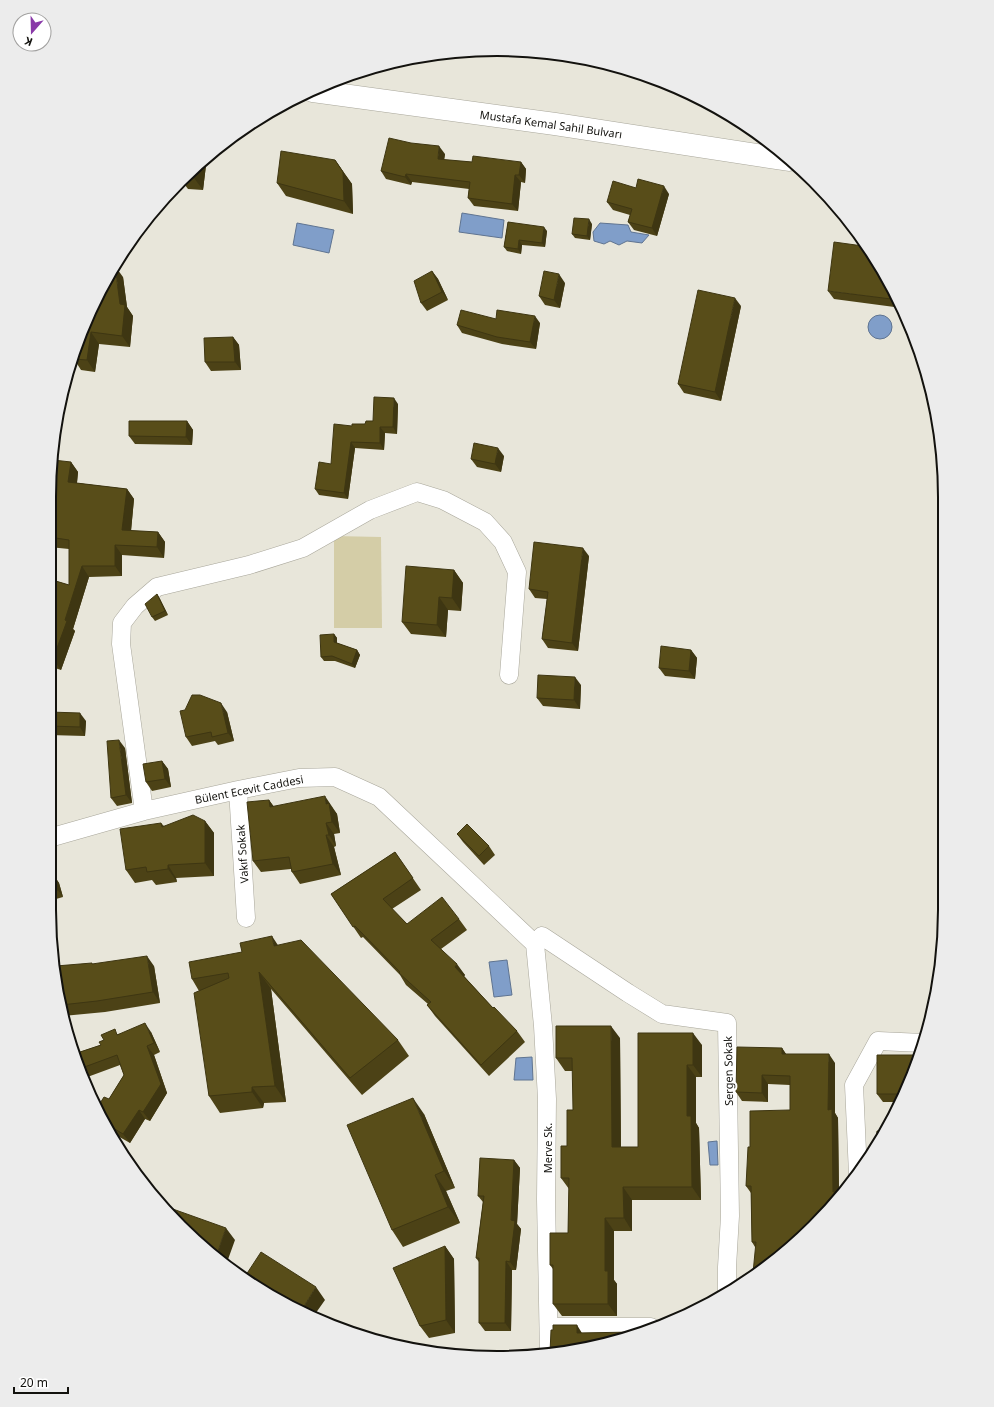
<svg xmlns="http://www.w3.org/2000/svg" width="994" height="1407" font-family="'Noto Sans',sans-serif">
<rect width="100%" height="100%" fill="#e8e6da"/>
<path fill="#d4cda7" d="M334,536L381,537L382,628H334Z"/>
<path fill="#809ec9" stroke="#5f7491" d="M462,213L504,220L502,238L459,232Z
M297,223L334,230L329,253L293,245Z
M600,223L628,225L631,232L649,235L642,243L627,241L619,245L610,241L604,244L594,241L593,232Z
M868 327a12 12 0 1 1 24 0a12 12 0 1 1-24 0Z
M507,960L512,995L494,997L489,962Z
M532,1057L533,1080H514L516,1058Z
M717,1141L718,1165H710L708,1142Z"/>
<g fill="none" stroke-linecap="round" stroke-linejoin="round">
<defs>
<path id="minor" d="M238,790L246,918
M144,811L121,644L122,623L135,606L157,587L249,565L303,548L370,510L417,492L443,500L485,522L503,542L517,572L509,675
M49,838L144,811L238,790L299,778L335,777L379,797L535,944
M535,944L542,936L628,993L662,1014L727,1023L730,1216L727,1267V1290
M535,944L543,1026L547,1099L546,1199L549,1353
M858,1174L854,1085L878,1041L923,1043
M553,1327H651"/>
<path id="major" d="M313,91L555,124L789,160"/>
</defs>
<use href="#minor" stroke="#a8a69a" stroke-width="19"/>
<use href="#major" stroke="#a8a69a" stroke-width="23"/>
<use href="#minor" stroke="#fff" stroke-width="18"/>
<use href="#major" stroke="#fff" stroke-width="22"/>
</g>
<path fill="#4c4216" d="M445,154L444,160L472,162H521L526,169L525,183L521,182L518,211L474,206L468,198L469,189L412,182L411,185L386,179L381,171Z
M207,157L203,190L188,189L182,181L201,160Z
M335,160L352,184L353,214L286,196L277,183Z
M636,188L669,194L657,236L634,230L628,222L630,215L613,210L607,202Z
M508,222L547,231L545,247L522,245L521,254L507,251L504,247Z
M592,224L590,240L575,238L572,234Z
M432,271L438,279L448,300L427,311L421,303Z
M123,277L127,307L133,316L130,347L99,344L95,372L81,370L74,359Z
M565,283L560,308L545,305L539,296Z
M828,291L899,299L902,308L834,299Z
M741,306L721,401L684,393L678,384Z
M496,319L540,323L536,349L502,344L462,333L457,325Z
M233,337L239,345L241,370L211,371L205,362Z
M398,404L397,434L385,433L384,450L355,448L348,499L319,495L315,489L331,464L352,426L365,424L373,421Z
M187,421L193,430L192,445L135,444L129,436Z
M504,456L501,472L477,467L471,459Z
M71,462L78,472L77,483L127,489L134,499L131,531L158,532L165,542L164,558L122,555V576L89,577L73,629L75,631L61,670L49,666V579L69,585V549L49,547V497Z
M589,556L578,651L548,648L542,639L547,599L535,598L529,589Z
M454,570L463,583L461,611L448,610L446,637L411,634L402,622Z
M157,594L160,599L168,615L155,621L152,617Z
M334,634L337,638V643L357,650L360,655L355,668L335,661H324L321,657Z
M691,650L697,658L695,679L665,676L659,668Z
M581,685L580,709L543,706L537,698Z
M49,712L86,721L85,736L49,735Z
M227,712L234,741L218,745L215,741L192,746L186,737Z
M125,748L132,803L117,806L111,798Z
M162,761L168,769L171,787L152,791L146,782Z
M269,800L274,807H332L333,809L337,814L340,833L334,834L336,846L334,847L341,875L300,884L292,872L291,869L261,872L253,861Z
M205,821L214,833V876L176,878L177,882L156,885L152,880L135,883L126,870L161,823L164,826Z
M457,834L489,846L495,855L484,865L463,842Z
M395,852L421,890L392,909L407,924L459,919L467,930L441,949L465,975L464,976L493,1008L517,1031L525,1042L489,1076L435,1016L427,1005L428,1004L406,985L400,975L363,937L361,938L331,894Z
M49,862L53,868L55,877L59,883L63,897L49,901Z
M278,945L398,1040L409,1056L362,1095L271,989L286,1102L264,1103L263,1108L220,1113L209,1096L199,991L192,979L242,952Z
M93,964L154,966L160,1003L105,1012L63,1016L56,966Z
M151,1032L160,1052L154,1055L167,1093L150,1121L145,1119L130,1143L109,1131L97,1108L109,1099L124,1075L120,1065L82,1079L74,1054L101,1045L118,1034Z
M638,1033L702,1045V1077H696V1123L699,1128L701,1200H632V1231H614V1280L617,1284V1316H562L553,1304V1269L550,1265L568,1233L569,1189L561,1178L567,1146L573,1110V1071H565L556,1058L620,1038L621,1147H638Z
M782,1048L786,1054L835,1063V1113L838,1118L839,1195L755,1247L752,1242L751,1193L746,1186L750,1147L790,1110V1085L768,1084V1102L742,1101L736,1092Z
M918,1057L901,1102H883L877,1094Z
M424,1114L455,1188L446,1191L460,1223L403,1247L392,1230Z
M514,1160L520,1168L517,1224L521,1229L516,1270H512L511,1331H485L479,1323V1262L476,1258L483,1202L478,1196Z
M445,1246L454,1259L455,1333L429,1338L420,1326Z"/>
<path fill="#3e3612" d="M439,146L445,154L443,167L438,159Z
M207,157L203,190L194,178L195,167L201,160Z
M335,160L352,184L353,214L344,201Z
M521,162L526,169L525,183L519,175Z
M406,174L412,182L411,185L405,177Z
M515,175L521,182L518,211L512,204Z
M664,186L669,194L657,236L652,228Z
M589,219L592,224L590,240L587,236Z
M544,227L547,231L545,247L542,243Z
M519,240L522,245L521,254L518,249Z
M115,266L123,277L127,307L133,316L130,347L122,336L120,304Z
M432,271L438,279L448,300L442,292Z
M559,274L565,283L560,308L554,300Z
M735,298L741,306L721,401L715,392Z
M535,316L540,323L536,349L530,342Z
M91,332L99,344L95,372L87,360Z
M233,337L239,345L241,370L235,362Z
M394,398L398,404L397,434L393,427Z
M187,421L193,430L192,445L186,437Z
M380,427L385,433L384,450L380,443Z
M351,442L355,448L348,499L344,493Z
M498,448L504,456L501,472L495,464Z
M71,462L78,472L76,492L68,482Z
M127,489L134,499L130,541L122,530Z
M158,532L165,542L164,558L157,547Z
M115,545L122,555V576L115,566Z
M583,548L589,556L578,651L572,643Z
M82,566L89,577L73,629L75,631L61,670L53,659Z
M454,570L463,583L461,611L452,598Z
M157,594L160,599L168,615L165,611Z
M439,597L448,610L446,637L437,625Z
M334,634L337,638V646L334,642Z
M357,650L360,655L355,668L352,664Z
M691,650L697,658L695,679L689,671Z
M575,677L581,685L580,709L574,700Z
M221,703L227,712L234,741L228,733Z
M80,713L86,721L85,736L80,727Z
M119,740L125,748L132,803L126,795Z
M162,761L168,769L171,787L165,779Z
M325,796L337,814L340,833L332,822L326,804Z
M269,800L277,811L270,807Z
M205,821L214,833V876L205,863Z
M326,823L334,834L336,846L329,835Z
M326,835L334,847L341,875L333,864Z
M49,862L53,868L55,877L59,883L63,897L58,890L52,876Z
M168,865L176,878L177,882L168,869Z
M272,936L283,953L274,946Z
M147,956L154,966L160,1003L153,992Z
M457,964L465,975L463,978L455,967Z
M259,972L271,989L286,1102L275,1086Z
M145,1023L151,1032L160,1052L154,1043Z
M611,1026L620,1038L621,1160L612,1147Z
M693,1033L702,1045V1077L693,1065Z
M147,1046L154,1055L167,1093L150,1121L143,1112Z
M782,1048L788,1057L782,1054Z
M829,1054L835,1063V1113L838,1118L839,1195L840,1196L837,1199L833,1192L828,1110Z
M687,1065L696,1077V1123L699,1128L701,1200L692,1187L687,1116Z
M762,1075L768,1084V1102L762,1093Z
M252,1087L264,1103L263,1108L252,1092Z
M413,1098L424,1114L455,1188L444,1171Z
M139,1110L145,1119L130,1143L123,1134Z
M514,1160L520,1168L517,1224L521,1229L516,1270L510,1262Z
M435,1175L446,1191L460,1223L448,1207Z
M623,1187L632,1200V1231L624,1218Z
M605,1218L614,1231V1280L617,1284V1316L608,1304L605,1271Z
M226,1228L235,1240L226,1265L216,1257Z
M445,1246L454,1259L455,1333L446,1320Z
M506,1261L512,1270L511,1331L505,1323Z
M316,1287L325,1300L313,1317L301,1311Z
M577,1325L585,1338L577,1333Z"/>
<path fill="#584d19" stroke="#3e3612" d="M389,138L411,143L439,146L438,159L472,162L473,156L521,162L519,175H515L512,204L468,198L470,182L406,174L405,177L381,171Z
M281,151L335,160L343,172L344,201L277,183Z
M195,167L194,178L186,177Z
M638,179L664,186L652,228L628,222L632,209L607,202L613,181L636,188Z
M574,218L589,219L587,236L572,234Z
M508,222L544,227L542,243L519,240L518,249L504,247Z
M834,242L863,246L899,300L828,291Z
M114,266H115L120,304L125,305L122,336L91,332L87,360L74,359L83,326L109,273Z
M432,271L442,292L421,303L414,281Z
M544,271L559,274L554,300L539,296Z
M698,290L735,298L715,392L678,384Z
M461,310L496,319L497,310L535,316L530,342L497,337L457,325Z
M233,337L235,362H205L204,338Z
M374,397L394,398L393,427H380V443L351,442L344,493L315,489L319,462L331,464L334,424L352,426V424H365L366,421H373Z
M129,421H187L186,437L129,436Z
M474,443L498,448L495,464L471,459Z
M53,460L71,462L68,482L127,489L122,530L158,532L157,547L115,545V566H82L65,620L67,621L53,659L49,658V603L51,599L49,598V579L69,585V540L49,537V497Z
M534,542L583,548L572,643L542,639L548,592L529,589Z
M406,566L454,570L452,598L439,597L437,625L402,622Z
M157,594L165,611L152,617L145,604Z
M334,634V642L357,650L352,664L332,656L321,657L320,635Z
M661,646L691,650L689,671L659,668Z
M538,675L575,677L574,700L537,698Z
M192,695H200L221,703L228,733L212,737L211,732L186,737L180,711L185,710Z
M49,712L80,713V727L49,726Z
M119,740L126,795L111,798L107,741Z
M162,761L165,779L146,782L143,764Z
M325,796L326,804L329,803L332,822L326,823L329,835H326L333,864L292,872L289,857L253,861L247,802L269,800L270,807Z
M193,815L205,821V863L168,865V869L147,872L146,867L126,870L120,829L161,823L162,827Z
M467,824L489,846L479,856L457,834Z
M395,852L413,878L383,899L407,924L442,897L459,919L431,940L457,964L455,967L493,1008L494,1007L517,1031L481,1065L427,1005L431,1002L399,973L400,972L355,926L353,927L331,894Z
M49,865L52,876L54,875L58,890L49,892Z
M272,936L274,946L301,940L398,1040L350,1078L259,972L275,1086L252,1087V1092L209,1096L194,993L229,978L228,973L192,979L189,962L242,952L240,943Z
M147,956L153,992L97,1001L61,1005L56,966L92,963V964Z
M145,1023L154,1043L147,1046L161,1084L143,1112L139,1110L123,1134L105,1123L97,1108L104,1097L109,1099L124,1075L117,1055L79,1069L74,1054L101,1045L99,1042L104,1040L101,1035L115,1029L117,1035Z
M556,1026H611L612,1147H638V1033H693V1065H687V1116H691L692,1187H623L624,1218H605V1271H608V1304H553V1265H550V1233H568L569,1178H561V1146H567V1110H573L572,1058H556Z
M737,1047L782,1048V1054H829L828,1110L832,1109L833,1192H837V1199L793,1247L753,1273L756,1242H752L751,1186H746L748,1147H750V1111L790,1110V1076L762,1075V1093L736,1092Z
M877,1055H916V1062L904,1094H877Z
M413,1098L444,1171L435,1175L448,1207L392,1230L347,1125Z
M877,1131H884L876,1146Z
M480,1158L514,1160L511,1220L515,1221L510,1262L506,1261L505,1323H479V1258H476L484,1196H478Z
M170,1208L226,1228L216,1257L202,1247L169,1210Z
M445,1246L446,1320L420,1326L393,1268Z
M261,1252L316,1287L301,1311L258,1288L244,1278Z
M553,1325H577V1333L635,1332L584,1349L550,1353L551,1330H553Z"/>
<g text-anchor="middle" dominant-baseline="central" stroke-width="4" stroke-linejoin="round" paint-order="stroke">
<g font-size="11" fill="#13120e" stroke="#fff">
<text transform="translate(551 124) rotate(8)">Mustafa Kemal Sahil Bulvarı</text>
<text transform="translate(249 789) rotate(-11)">Bülent Ecevit Caddesi</text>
<text transform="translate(242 854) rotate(-94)">Vakıf Sokak</text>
<text transform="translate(728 1071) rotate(-91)">Sergen Sokak</text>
<text transform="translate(547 1148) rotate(-90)">Merve Sk.</text>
</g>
</g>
<path d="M0 0H994V1407H0ZM497 56H497A441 441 0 0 1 938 497V910A441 441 0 0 1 497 1351H497A441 441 0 0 1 56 910V497A441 441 0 0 1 497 56Z" fill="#ececec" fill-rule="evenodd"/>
<path fill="none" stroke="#13120e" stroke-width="2" d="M497 56H497A441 441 0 0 1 938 497V910A441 441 0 0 1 497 1351H497A441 441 0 0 1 56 910V497A441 441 0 0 1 497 56Z"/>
<g transform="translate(32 32) rotate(200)"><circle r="19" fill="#ffffff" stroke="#a1a09f"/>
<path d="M0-3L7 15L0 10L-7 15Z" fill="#8939a8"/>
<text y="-6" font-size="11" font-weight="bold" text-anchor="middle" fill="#13120e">K</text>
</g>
<path d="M14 1387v6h54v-6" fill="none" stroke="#13120e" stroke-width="2"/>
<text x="20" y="1387" font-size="12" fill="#13120e" stroke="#ffffff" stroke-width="3" paint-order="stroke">20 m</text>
</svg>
